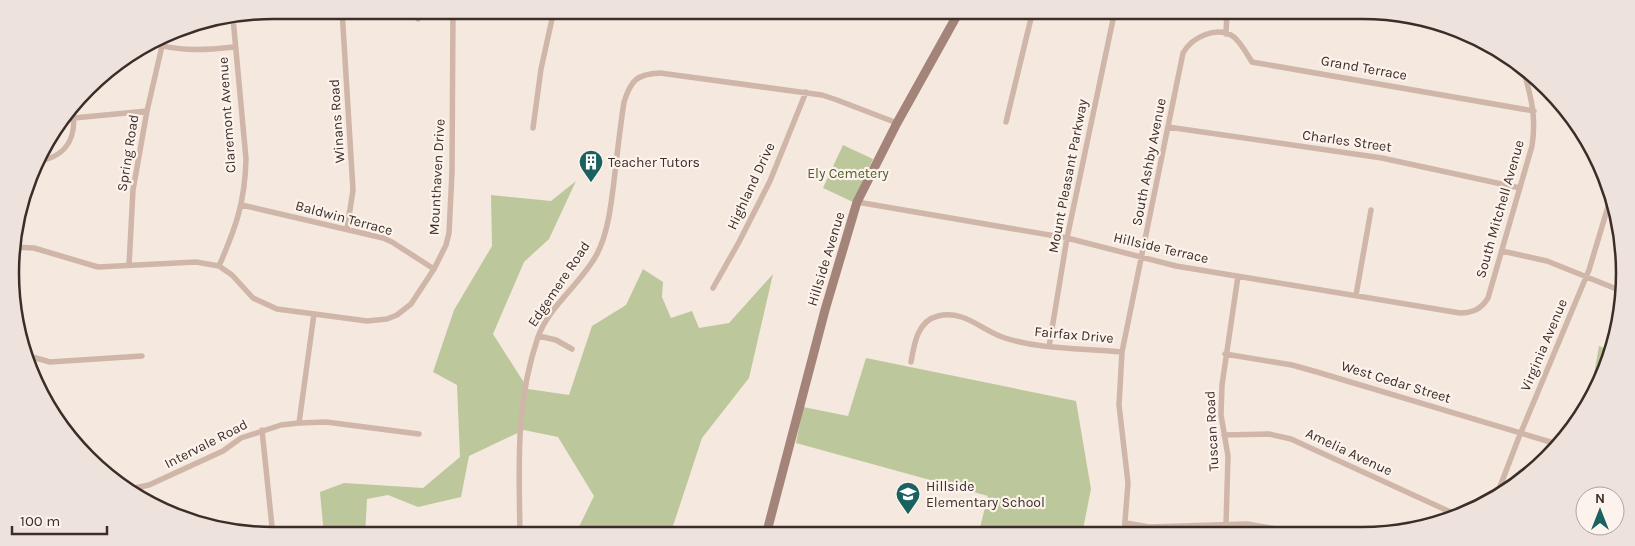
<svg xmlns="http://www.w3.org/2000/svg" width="1635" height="546" font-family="Karla,sans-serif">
<rect width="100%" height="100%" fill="#f5e8de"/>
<path fill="#bdc79c" d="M843,145L873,159L853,202L823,188Z
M576,181L549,239L524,262L493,334L528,389L569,395L592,326L626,305L643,269L663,282L662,297L671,318L692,311L699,328L729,323L773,274L749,378L702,438L670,535H576L577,531L594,496L558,437L524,430L469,456L461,497L418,507L388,495L367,499L365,536H324L320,492L344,483L423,488L460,457L457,385L433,372L454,310L492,246L491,195L551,201Z
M1599,346L1612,351L1592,398L1590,397Z
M866,358L1076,401L1091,489L1082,534L978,535L988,496L796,443L803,407L848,416Z"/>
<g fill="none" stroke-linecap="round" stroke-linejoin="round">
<path stroke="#cfb6a8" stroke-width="5.5" d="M342,10L353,190L347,229
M417,10L418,19
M1226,34L1227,10
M152,43C179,52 206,50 235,47
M74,118L147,111
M1006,122L1033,10
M1168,127L1382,158L1520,188
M533,128L541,69L554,10
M36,162C66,157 77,140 73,110
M857,202L1067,238L1176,266L1460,313C1473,313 1481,309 1488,298L1532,146C1537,113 1530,95 1522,64
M242,205L383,238L392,242L434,269
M13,247L34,248L98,267L196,262L219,266L232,275L253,298L277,309L367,321L387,319L397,315L411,304L434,269L446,245L449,233L452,172L453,10
M1502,251L1547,261L1619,290
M129,265L133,190L147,111L162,46
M219,266C236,227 245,202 246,159L233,18
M713,288L739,242L770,181L806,92
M1356,295L1371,210
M539,336L556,340L572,349
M1049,347L1067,238L1115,10
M1225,354L1292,365L1317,372L1557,444
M25,355L50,362L142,356
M911,362C914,345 917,321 938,316C963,309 983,331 1005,338C1042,350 1083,348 1122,352
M299,423L314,314
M262,430L273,536
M1224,435L1269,434L1291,439L1457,515
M125,490L149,485L223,451L241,438L281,425L299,423L326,422L419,434
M1496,497L1519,437L1589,270L1610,200
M1126,523L1149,527L1247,524L1276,529L1292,534
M1226,525L1228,456L1221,415L1222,385L1238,276
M1124,534L1128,483L1119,405L1122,352L1183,53C1192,37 1217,25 1234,37C1241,43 1247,54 1252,62L1534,111
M520,535C519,466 515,404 538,337C549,306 581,284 597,254C608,233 611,205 614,181C617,155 620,128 624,102C631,80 637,74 660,73L822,95L837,100L897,123
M406,536L408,529"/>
<path stroke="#a48379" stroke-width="9" d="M766,535L825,310L857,202L897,123L960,10"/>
</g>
<defs>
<symbol id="building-pin" viewBox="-11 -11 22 30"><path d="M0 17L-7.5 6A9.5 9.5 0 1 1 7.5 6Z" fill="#19625f" stroke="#fcf3ec"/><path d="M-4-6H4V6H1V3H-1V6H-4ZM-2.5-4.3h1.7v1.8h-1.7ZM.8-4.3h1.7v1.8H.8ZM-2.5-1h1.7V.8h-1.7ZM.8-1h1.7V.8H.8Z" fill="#fff"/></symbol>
<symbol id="school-pin" viewBox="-11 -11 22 30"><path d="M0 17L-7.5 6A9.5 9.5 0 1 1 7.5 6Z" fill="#19625f" stroke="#fcf3ec"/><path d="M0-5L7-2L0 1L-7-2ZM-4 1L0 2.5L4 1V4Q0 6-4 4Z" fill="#fff"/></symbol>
</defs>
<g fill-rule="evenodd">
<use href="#building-pin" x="577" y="148" width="28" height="38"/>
<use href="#school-pin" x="894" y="480" width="28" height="38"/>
</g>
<g text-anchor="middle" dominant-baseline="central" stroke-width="4.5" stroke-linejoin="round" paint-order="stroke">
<g font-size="14" fill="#3c2d29" stroke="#fcf3ec">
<text transform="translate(1364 68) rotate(10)">Grand Terrace</text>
<text transform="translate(227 115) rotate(-94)">Claremont Avenue</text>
<text transform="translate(337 121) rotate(-94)">Winans Road</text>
<text transform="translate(1347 141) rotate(8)">Charles Street</text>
<text transform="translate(128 153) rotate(-81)">Spring Road</text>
<text transform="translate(1149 162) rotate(-79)">South Ashby Avenue</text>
<text transform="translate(1068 176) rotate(-79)">Mount Pleasant Parkway</text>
<text transform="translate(437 177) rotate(-87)">Mounthaven Drive</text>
<text transform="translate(751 186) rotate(-65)">Highland Drive</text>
<text transform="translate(1500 209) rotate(-74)">South Mitchell Avenue</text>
<text transform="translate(344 218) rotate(15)">Baldwin Terrace</text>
<text transform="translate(1161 248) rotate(13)">Hillside Terrace</text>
<text transform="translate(826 259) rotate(-73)">Hillside Avenue</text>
<text transform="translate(559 284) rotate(-56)">Edgemere Road</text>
<text transform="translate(1074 335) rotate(5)">Fairfax Drive</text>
<text transform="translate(1544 345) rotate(-67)">Virginia Avenue</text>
<text transform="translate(1396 382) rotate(17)">West Cedar Street</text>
<text transform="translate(1212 431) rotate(-93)">Tuscan Road</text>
<text transform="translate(206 444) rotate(-27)">Intervale Road</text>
<text transform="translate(1349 452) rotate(25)">Amelia Avenue</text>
</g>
<g font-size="14" fill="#3c2d29" stroke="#fcf3ec" text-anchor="start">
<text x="608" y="162">Teacher Tutors</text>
<text x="926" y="486">Hillside<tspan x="926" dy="16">Elementary School</tspan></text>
</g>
<g font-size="14" fill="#505d2a" stroke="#fcf3ec">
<text x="848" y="173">Ely Cemetery</text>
</g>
</g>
<path d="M0 0H1635V546H0ZM273 19H1362A254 254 0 0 1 1616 273V273A254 254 0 0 1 1362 527H273A254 254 0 0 1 19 273V273A254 254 0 0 1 273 19Z" fill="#ede3dc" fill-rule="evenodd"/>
<path fill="none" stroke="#3c2d29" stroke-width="2.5" d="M273 19H1362A254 254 0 0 1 1616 273V273A254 254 0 0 1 1362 527H273A254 254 0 0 1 19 273V273A254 254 0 0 1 273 19Z"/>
<g transform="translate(1600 511)"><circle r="24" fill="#fcf3ec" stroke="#afa49e"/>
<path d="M0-4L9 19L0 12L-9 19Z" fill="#19625f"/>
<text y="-8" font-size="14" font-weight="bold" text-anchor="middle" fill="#3c2d29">N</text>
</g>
<path d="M12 526v8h95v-8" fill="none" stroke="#3c2d29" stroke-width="2.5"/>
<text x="20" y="526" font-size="15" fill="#3c2d29" stroke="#fcf3ec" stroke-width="4" paint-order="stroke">100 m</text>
</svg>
